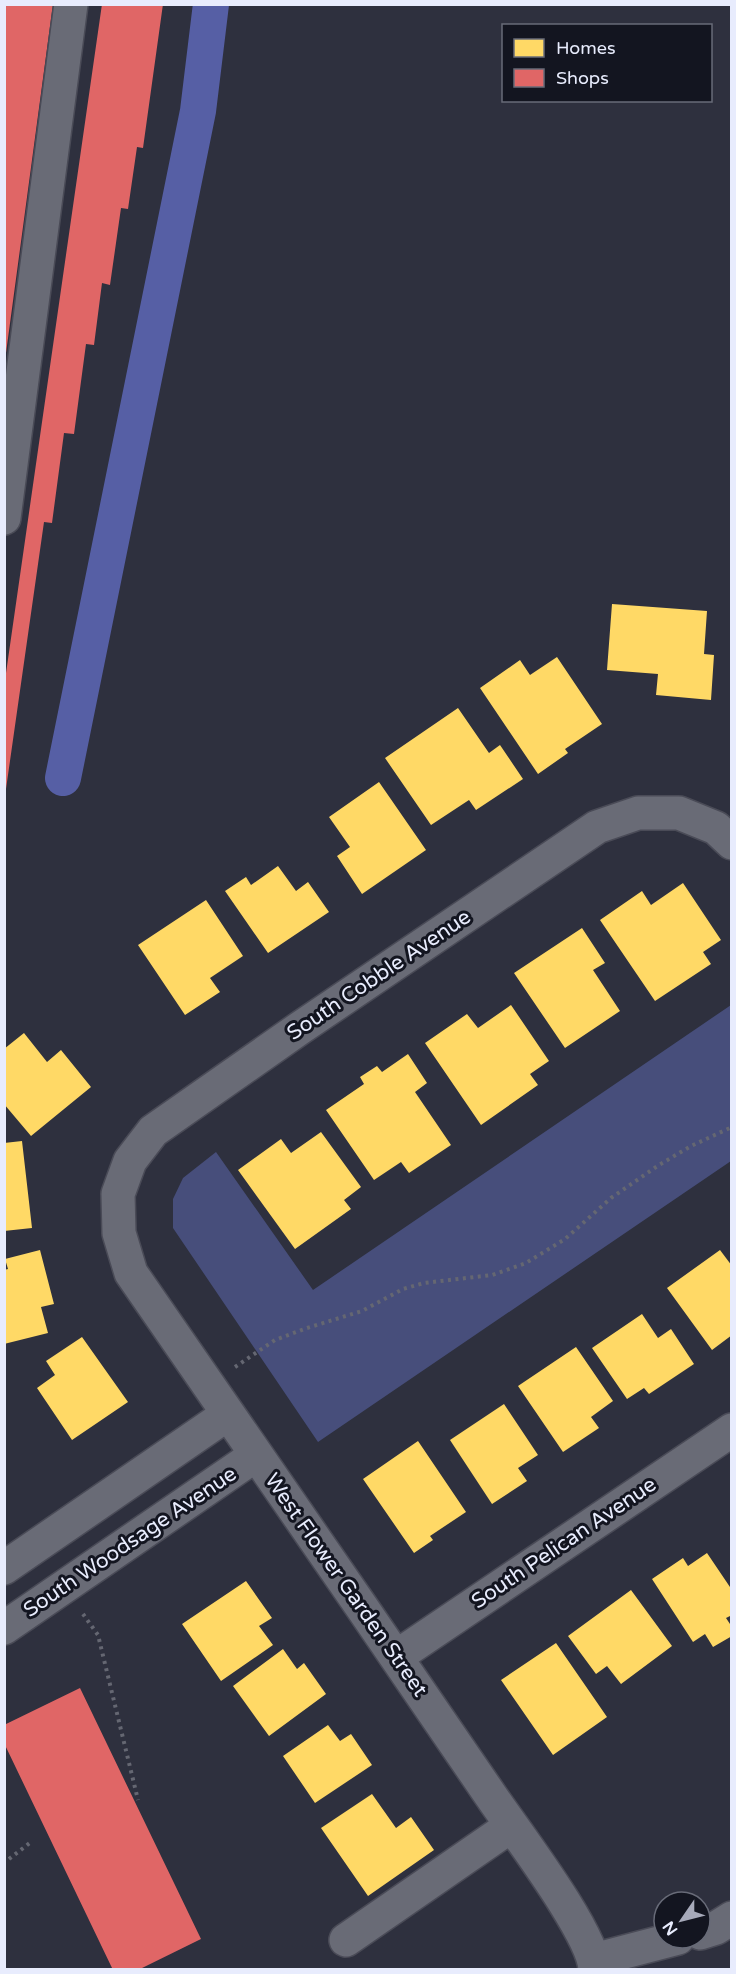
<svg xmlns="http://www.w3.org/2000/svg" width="736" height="1974" font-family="'Varela Round',sans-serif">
<rect width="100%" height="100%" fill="#2e303e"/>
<path fill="#474e7b" d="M731,1005V1161L318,1442L173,1228V1199L183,1178L216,1152L313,1290Z"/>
<path fill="#ffd966" d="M612,604L707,611L704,654L714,655L711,700L656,695L658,674L607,670Z
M557,657L602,724L565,749L568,753L538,774L480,688L520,660L530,675Z
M458,708L489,753L500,745L523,779L476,810L469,800L431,825L385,758Z
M379,782L426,850L362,894L337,856L350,847L329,817Z
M278,866L296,891L308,882L329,912L268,953L225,891L246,877L251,885Z
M683,883L721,940L703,952L711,964L655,1001L600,920L642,891L651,905Z
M206,900L243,956L210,978L220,992L185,1015L138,945Z
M582,928L605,963L593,970L620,1011L565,1048L514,973Z
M511,1005L549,1061L530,1074L538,1085L481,1125L425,1043L467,1014L478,1028Z
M24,1033L47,1062L61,1050L91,1087L31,1136L4,1104V1049Z
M408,1054L427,1083L415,1092L451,1145L409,1173L401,1162L374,1180L326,1110L364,1084L360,1077L377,1066L382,1072Z
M321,1132L361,1187L344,1200L351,1209L295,1249L238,1170L281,1139L291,1153Z
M22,1141L32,1228L4,1231V1143Z
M40,1250L54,1304L41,1307L48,1333L4,1344V1270L8,1269L5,1259Z
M720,1250L732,1266V1335L712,1350L667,1288Z
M642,1314L658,1338L671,1329L694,1364L649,1394L644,1388L627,1399L592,1348Z
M82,1337L128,1402L72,1440L37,1388L55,1375L46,1361Z
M576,1347L613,1401L591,1417L599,1428L563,1452L518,1386Z
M504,1404L538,1455L518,1468L527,1481L492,1504L450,1440Z
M418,1441L466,1512L430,1536L433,1540L414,1553L363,1479Z
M707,1553L732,1590V1615L726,1618L732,1627V1636L713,1647L705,1634L693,1642L652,1579L683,1558L688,1566Z
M246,1581L272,1618L259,1626L273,1645L221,1681L182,1624Z
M631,1590L672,1646L621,1684L607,1666L596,1674L568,1636Z
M556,1643L607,1717L553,1755L501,1680Z
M283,1649L297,1669L304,1663L326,1694L269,1736L233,1686Z
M328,1725L340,1741L351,1734L372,1765L315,1803L283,1756Z
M372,1794L396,1828L411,1817L434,1850L368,1896L321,1828Z"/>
<path fill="#e06666" d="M4,4H53L6,353H4Z
M102,4H163L143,148L137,147L128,209L121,208L110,285L102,283L94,345L86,344L74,434L64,433L52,523L44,522L4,803V687Z
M80,1688L201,1939L138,1970H113L4,1743V1725Z"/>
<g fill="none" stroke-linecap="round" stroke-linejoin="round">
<path stroke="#565fa5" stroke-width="36" d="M63,778L198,111L211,4"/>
<defs>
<path id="minor" d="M4,518L71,4
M4,1568L228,1414
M4,1628L256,1455
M396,1657L732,1430
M700,1933L716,1928L732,1918
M346,1940L511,1826
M594,1960L678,1938
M595,1970C594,1934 514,1830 491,1796C372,1621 251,1447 131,1273L119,1233L118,1194L130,1161L153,1131L300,1028L597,827L638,813H679L716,828L732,843"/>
</defs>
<use href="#minor" stroke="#4a4b57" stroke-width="36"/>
<path stroke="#656772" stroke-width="4" stroke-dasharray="3 4.5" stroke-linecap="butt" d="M235,1367L275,1340L307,1328L362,1311L403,1289L424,1283L492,1275L526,1263L565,1239L611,1198L659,1165L691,1146L732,1127
M83,1614L98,1635L138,1800
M9,1859L31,1842"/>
<use href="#minor" stroke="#696b76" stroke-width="33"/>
</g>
<g text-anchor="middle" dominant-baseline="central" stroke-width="6" stroke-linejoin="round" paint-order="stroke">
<g font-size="21" fill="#e8ecfd" stroke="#131520">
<text transform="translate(379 975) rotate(-34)">South Cobble Avenue</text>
<text transform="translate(130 1542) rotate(-34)">South Woodsage Avenue</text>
<text transform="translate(564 1543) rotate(-34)">South Pelican Avenue</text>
<text transform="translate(346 1585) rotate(55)">West Flower Garden Street</text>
</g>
</g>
<rect width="736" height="1974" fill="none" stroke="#e8ecfd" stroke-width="12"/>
<rect x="502" y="24" width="210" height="78" fill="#131520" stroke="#686b78" stroke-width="1.5"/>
<rect x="514" y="39" width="30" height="18" fill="#ffd966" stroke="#686b78" stroke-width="1.5"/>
<text x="556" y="54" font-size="18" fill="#e8ecfd">Homes</text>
<rect x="514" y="69" width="30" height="18" fill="#e06666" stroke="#686b78" stroke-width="1.5"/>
<text x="556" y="84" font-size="18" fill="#e8ecfd">Shops</text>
<g transform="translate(682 1920) rotate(235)"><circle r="28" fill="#131520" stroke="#686b78" stroke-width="1.5"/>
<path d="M0-4.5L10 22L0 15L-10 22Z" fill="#a7aaba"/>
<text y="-9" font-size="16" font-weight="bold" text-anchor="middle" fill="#e8ecfd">N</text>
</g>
</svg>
